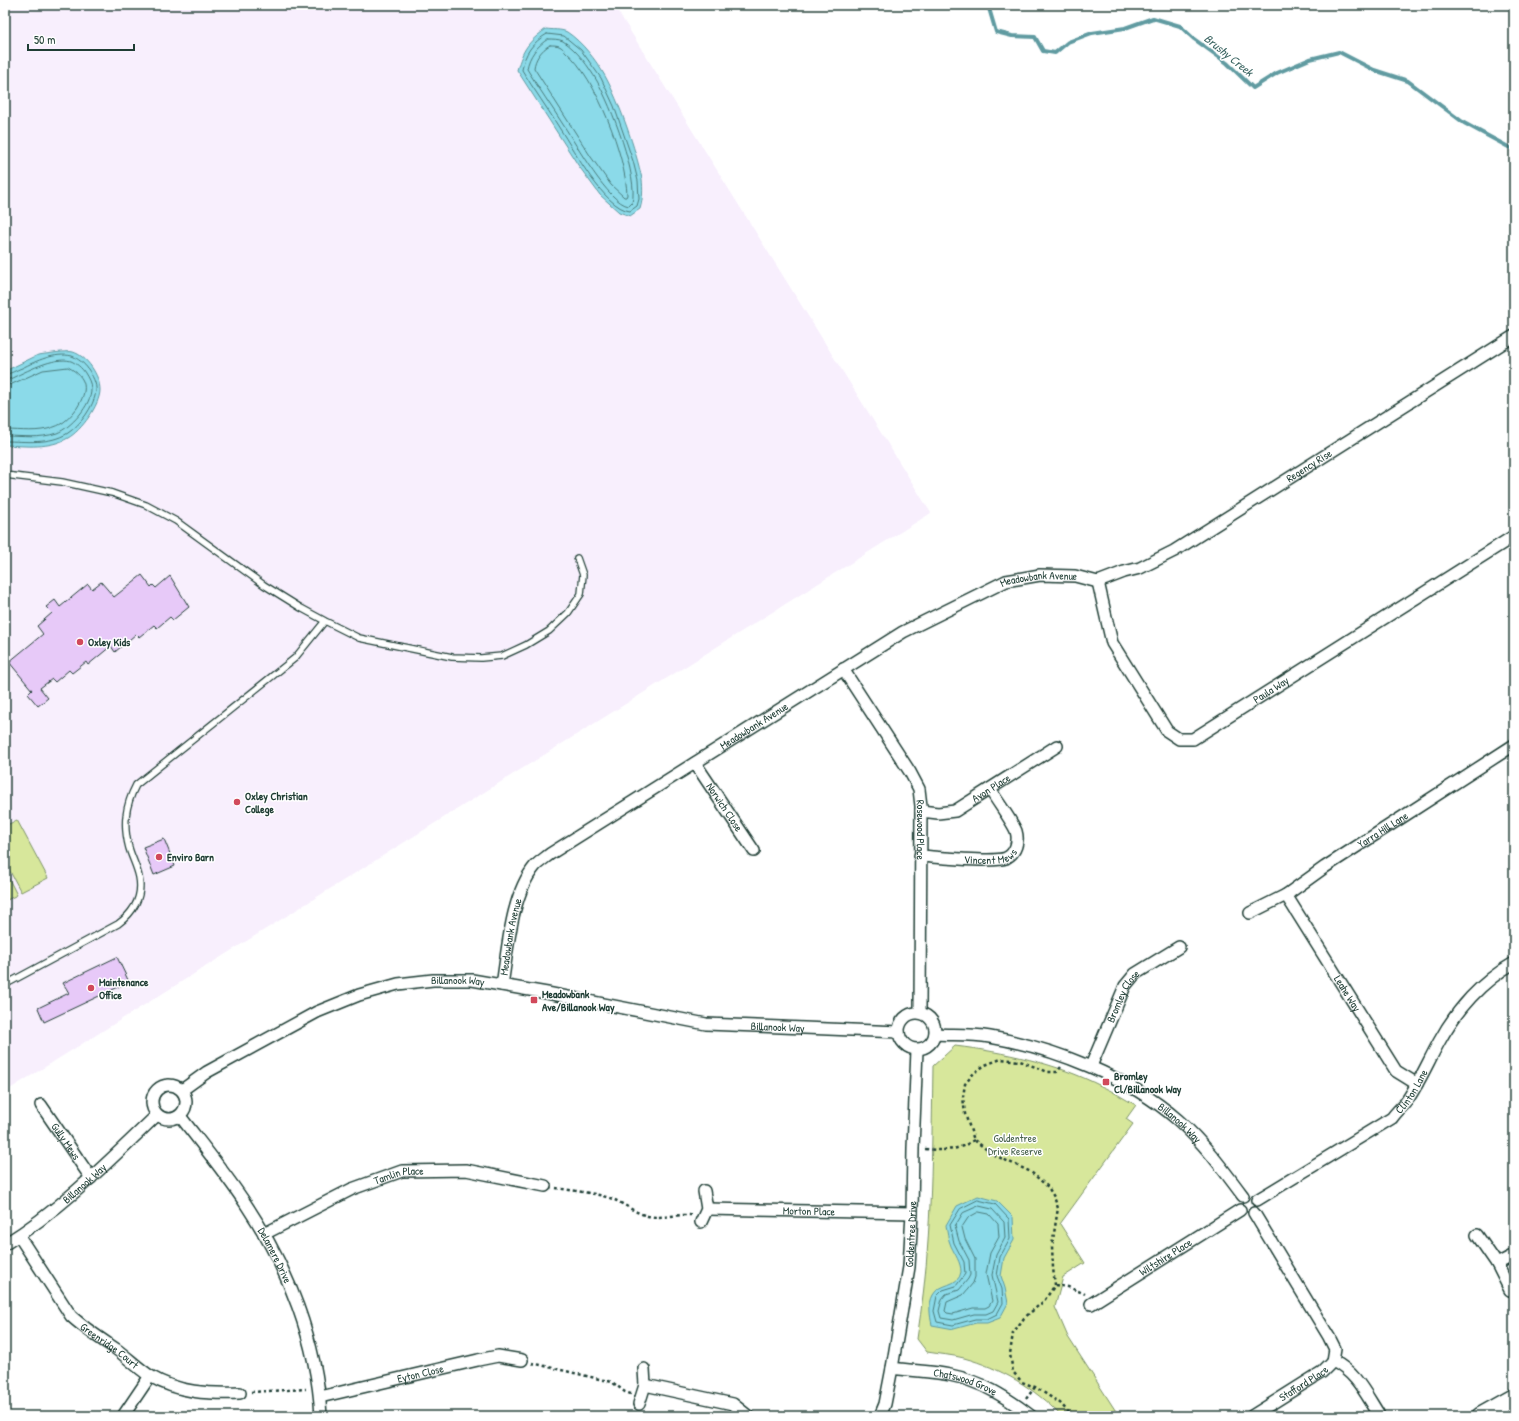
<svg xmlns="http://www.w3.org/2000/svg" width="1519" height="1421" font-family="'Patrick Hand',sans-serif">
<rect width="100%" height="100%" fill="#fff"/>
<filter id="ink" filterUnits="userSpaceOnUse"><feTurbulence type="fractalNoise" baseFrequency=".025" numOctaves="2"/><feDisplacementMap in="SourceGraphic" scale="8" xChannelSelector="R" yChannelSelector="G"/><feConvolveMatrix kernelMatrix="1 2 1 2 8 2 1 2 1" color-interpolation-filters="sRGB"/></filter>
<g filter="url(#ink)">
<path fill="#f8effd" d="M5,5H614L931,513L5,1092Z"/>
<path fill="#d7e79b" stroke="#7b9268" d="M17,820L48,878L21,892L5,862V826Z
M5,871L17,895L5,901Z
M955,1046C1004,1052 1056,1063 1101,1086C1113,1091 1124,1099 1136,1105L1126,1119L1133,1124L1060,1224L1085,1263L1063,1277L1055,1307L1068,1337L1119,1416H1061C1035,1388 1000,1368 964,1358C952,1355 939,1354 927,1352L917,1339C922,1306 926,1274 928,1241C932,1183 932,1125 933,1066Z"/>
<path fill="#8bdae9" stroke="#609ba1" d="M546,29C552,30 561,29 567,32C582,42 596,60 605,76C619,101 636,150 642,179C643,189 643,199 640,209L630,216L619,212L600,195L578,165L517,70C523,49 528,42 546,29Z
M61,352C65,352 70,351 73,352C87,356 100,376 100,390C100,405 81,431 68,438C49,449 26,446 5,445V371L38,355Z
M978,1196L997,1201L1013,1217L1014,1240L1004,1258L1001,1276L1005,1288L1008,1303L1000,1318L987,1323H976L954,1329L932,1325C930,1316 928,1304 933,1295C939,1283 959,1287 961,1272C961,1262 955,1255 951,1246C948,1239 947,1232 946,1225L957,1206Z"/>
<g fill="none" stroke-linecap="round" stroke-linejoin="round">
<path stroke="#4a7c7c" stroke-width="1" d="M547,34L564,36L581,50L601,78L614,106L633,161L638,181L639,199L637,206L630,211C604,208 574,150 560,129C548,109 534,90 522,70C524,54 533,42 547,34Z
M548,39C552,39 559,39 563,41C577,50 589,67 597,81C611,105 639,177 632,203L629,206C608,203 576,144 564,126C552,107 539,89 527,69C529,56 537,46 548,39Z
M550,45C553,45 557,45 559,46C562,47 564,50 566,52C596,77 626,157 627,195L626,197H624L611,185L591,157L534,68C535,59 541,50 550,45Z
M5,374C11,374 16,370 22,368C36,361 55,352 72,356C77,358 85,364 88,369C92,375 97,384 96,391C94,407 80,425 68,433C49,445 26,441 5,441
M5,379H10C25,372 54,356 71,361C76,363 82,368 85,373C88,378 91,383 91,389C92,405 70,428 57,433C39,439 23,436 5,436
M5,385L12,384L43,370L68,367C88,378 88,390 77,408C71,416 64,424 54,427C38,433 22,430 5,430
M978,1200L995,1204L1009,1219L1010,1239L1000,1257L997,1276L1002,1289L1003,1303L997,1314L987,1319H975L953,1325L937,1322L934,1311L937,1296L943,1290L956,1286L965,1274L964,1262L954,1243L950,1225L960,1209Z
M979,1206L992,1209L1004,1222L1005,1238L996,1255L992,1275L998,1302L993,1311L986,1314H974L953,1320L941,1318L939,1311L942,1299L946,1294L959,1290L968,1279L970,1275L969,1260L959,1241L955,1226L963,1213Z
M979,1212L989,1214L998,1224L999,1237L990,1253L986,1274L992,1301L989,1306L985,1308H973L953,1314L947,1313L945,1311L947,1302L963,1295L973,1283L975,1277V1259L965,1239L962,1227L968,1218Z"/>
<path stroke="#609ba1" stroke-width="4" d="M988,5L996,32L1012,36L1035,37L1043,51L1055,53L1068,42L1092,33L1125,28L1153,18L1180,26L1194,39L1227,63L1253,88L1277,73L1310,59L1339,52L1374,70L1408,81L1464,123L1514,150"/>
</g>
<path fill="#e7c9f8" stroke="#1f3d34" d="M142,575L151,587L153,585L156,588L170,576L189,607L173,620L170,617L157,628L154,625L139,637L136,634L115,652L111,646L88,665L86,662L72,673L69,670L55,682L52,679L40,688L48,698L38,706L28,694L32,690L9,662L43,634L37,626L52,613L46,607L55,600L60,607L88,584L92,589L101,582L114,597Z
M164,839L175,866L154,875L143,847Z
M117,957L129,982L44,1022L38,1008L69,993L63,983Z"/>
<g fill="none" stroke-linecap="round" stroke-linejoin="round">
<defs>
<path id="lane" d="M5,475L62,482L112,493L146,505L176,521L264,585L301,608L325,621L359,638L452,657L481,658L502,656L526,645L549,631L568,613L581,594L583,575L577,558
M10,982L118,924C133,913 143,897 139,877C137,867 132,858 129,848C123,825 125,806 136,785L295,658L325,621"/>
<g id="street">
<path id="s1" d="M1098,582L1112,643L1167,731L1179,739H1193L1514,536"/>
<path id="s2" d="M1098,582L1124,572L1140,568L1174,551L1514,336"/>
<path id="s3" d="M843,669L910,772L919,789L921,806L920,1013"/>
<path id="s4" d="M695,763L754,851"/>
<path id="s5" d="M921,811L938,813L955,811L1057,746"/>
<path id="s6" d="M920,856C936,857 994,863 1006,858C1016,853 1019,841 1016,831C1012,821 996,800 990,789"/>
<path id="s7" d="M1286,895L1396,1071L1417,1084"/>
<path id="s8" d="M1250,913L1286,895L1325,867L1514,745"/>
<path id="s9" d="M502,985C508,949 511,895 535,866C539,862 545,858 550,854L903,632L1006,581L1040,575L1075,576L1098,582"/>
<circle cx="917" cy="1031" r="18"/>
<path id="s10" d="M935,1034C953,1035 972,1034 990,1037C1054,1048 1129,1077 1178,1120C1203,1142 1223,1169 1243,1196"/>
<path id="s11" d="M1091,1066L1125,986L1135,974L1179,947"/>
<circle cx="169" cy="1102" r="17"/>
<path id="s12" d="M182,1090L207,1072L317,1012L359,995L398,984L433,980H472L547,993L706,1024L899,1032"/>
<path id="s13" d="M41,1105L91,1178"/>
<path id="s14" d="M180,1116C203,1146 227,1175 247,1206C288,1268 317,1342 321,1416"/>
<path id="s15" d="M1257,1200L1392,1118C1396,1112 1402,1107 1406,1102C1419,1083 1428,1062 1439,1042C1456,1010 1482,981 1514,963"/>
<path id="s16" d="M707,1209L912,1213"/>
<path d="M1254,1213L1329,1337L1335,1349L1333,1361"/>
<path d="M701,1222L707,1209L704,1191"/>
<path id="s17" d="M264,1234L352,1189L402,1171L466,1170L545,1186"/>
<path d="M1477,1235L1497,1264L1510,1290"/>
<path id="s18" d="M19,1236L71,1316C85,1329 101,1339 116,1349C128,1358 138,1368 150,1376C179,1393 208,1394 240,1393"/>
<path id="s19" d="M5,1244C62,1209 109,1161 157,1115"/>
<path d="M1497,1264L1514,1255"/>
<path id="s20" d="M1091,1304L1240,1210"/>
<path d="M1333,1361C1356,1373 1364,1391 1378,1413"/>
<path id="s21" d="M892,1368C911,1371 931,1371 950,1375C981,1381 1006,1397 1031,1416"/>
<path d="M645,1385L733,1404L748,1416"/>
<path id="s22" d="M320,1397L478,1360L498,1356L522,1360"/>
<path d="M639,1404L645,1385L644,1369"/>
<path d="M123,1416L150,1376"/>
<path id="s23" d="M880,1416L885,1404L892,1368L909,1267L912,1213L913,1148L917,1050"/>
<path id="s24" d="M1252,1416L1322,1372L1333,1361"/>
</g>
<path id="secondary" d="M1480,1416L1514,1397"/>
</defs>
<use href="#lane" stroke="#1f3d34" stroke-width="8"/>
<use href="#street" stroke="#1f3d34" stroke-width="14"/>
<use href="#secondary" stroke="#1f3d34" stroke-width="19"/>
<path stroke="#1f3d34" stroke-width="2.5" stroke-dasharray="3 3" stroke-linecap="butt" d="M1061,1067L1057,1072H1048L1020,1061L1001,1059L985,1065L974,1073L965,1084L963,1097L965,1114L974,1140L994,1155L1031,1172L1048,1187L1054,1197L1058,1208L1052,1246L1053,1268L1055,1285L1044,1301L1024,1318L1013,1333L1010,1354L1013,1372L1022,1382L1035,1387L1060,1403L1072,1416
M925,1149C945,1151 957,1151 974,1140
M556,1188C574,1191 600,1193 617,1201C627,1206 636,1213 648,1216C662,1219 677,1214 691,1215
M1055,1285L1068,1287L1083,1293L1085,1294
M532,1363L612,1382L625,1392L631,1394
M251,1392L306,1389
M1026,1399L1035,1387"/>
<use href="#lane" stroke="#fff" stroke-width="5.5"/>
<use href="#street" stroke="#fff" stroke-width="11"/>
<use href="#secondary" stroke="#fff" stroke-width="16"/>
</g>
</g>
<g fill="#d1495b" stroke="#fff" stroke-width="1.5">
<circle cx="80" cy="642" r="4"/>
<circle cx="237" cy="802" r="4"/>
<circle cx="159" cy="857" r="4"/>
<circle cx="91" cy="988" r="4"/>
<rect x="530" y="996" width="8" height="8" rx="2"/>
<rect x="1102" y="1078" width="8" height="8" rx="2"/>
</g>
<g text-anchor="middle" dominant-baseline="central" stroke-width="3" stroke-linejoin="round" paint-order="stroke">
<g font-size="11" fill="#1f3d34" stroke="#fff">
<text stroke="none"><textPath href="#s2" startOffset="242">Regency Rise</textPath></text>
<text stroke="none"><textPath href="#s9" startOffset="709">Meadowbank Avenue</textPath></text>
<text stroke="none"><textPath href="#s1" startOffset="287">Paula Way</textPath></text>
<text stroke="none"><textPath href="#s9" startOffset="385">Meadowbank Avenue</textPath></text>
<text stroke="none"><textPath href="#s5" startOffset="77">Avon Place</textPath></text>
<text stroke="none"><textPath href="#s4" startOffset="53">Norwich Close</textPath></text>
<text stroke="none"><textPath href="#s3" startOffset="183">Rosewood Place</textPath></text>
<text stroke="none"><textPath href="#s8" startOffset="157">Yarra Hill Lane</textPath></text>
<text stroke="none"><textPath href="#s6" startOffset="71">Vincent Mews</textPath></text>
<text stroke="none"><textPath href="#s9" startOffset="49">Meadowbank Avenue</textPath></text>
<text stroke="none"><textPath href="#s12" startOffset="302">Billanook Way</textPath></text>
<text stroke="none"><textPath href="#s7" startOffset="116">Leahe Way</textPath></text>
<text stroke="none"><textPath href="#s11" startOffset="77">Bromley Close</textPath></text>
<text stroke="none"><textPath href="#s12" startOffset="626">Billanook Way</textPath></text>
<text stroke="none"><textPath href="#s15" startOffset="191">Clinton Lane</textPath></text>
<text stroke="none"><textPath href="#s10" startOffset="266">Billanook Way</textPath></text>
<text stroke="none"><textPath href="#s13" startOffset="44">Gully Mews</textPath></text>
<text stroke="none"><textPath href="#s17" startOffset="148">Tamlin Place</textPath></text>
<text stroke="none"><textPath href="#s19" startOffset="100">Billanook Way</textPath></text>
<text stroke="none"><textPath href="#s16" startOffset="102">Morton Place</textPath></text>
<text stroke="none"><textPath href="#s23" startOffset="185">Goldentree Drive</textPath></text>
<text stroke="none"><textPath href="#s14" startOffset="169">Delamere Drive</textPath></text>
<text stroke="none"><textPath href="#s20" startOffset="88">Wiltshire Place</textPath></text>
<text stroke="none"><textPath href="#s18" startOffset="144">Greenridge Court</textPath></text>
<text stroke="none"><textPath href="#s22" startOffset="103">Eyton Close</textPath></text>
<text stroke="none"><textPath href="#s24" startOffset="61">Stafford Place</textPath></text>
<text stroke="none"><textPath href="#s21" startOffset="75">Chatswood Grove</textPath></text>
</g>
<g font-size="11" font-weight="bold" fill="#1f3d34" stroke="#fff" text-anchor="start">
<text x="88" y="642">Oxley Kids</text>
<text x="245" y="796">Oxley Christian<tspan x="245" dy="13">College</tspan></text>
<text x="167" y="857">Enviro Barn</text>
<text x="99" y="982">Maintenance<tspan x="99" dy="13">Office</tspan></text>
<text x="542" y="994">Meadowbank<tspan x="542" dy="13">Ave/Billanook Way</tspan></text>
<text x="1114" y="1076">Bromley<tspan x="1114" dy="13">Cl/Billanook Way</tspan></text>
</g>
<g font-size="11" fill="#445f49" stroke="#fff">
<text x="1015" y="1138">Goldentree<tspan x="1015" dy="13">Drive Reserve</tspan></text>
</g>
<g font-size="12" font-style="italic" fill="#3a6461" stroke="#fff">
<text transform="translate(1229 55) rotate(39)">Brushy Creek</text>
</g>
</g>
<rect width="1519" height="1421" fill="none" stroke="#fff" stroke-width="20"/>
<rect x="10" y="10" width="1499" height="1401" fill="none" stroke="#1f3d34" stroke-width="1.5" filter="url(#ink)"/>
<path d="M28 44v6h106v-6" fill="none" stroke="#1f3d34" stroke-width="2"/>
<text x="34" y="44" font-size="12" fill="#1f3d34" stroke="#ffffff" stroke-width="3" paint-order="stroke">50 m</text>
</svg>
